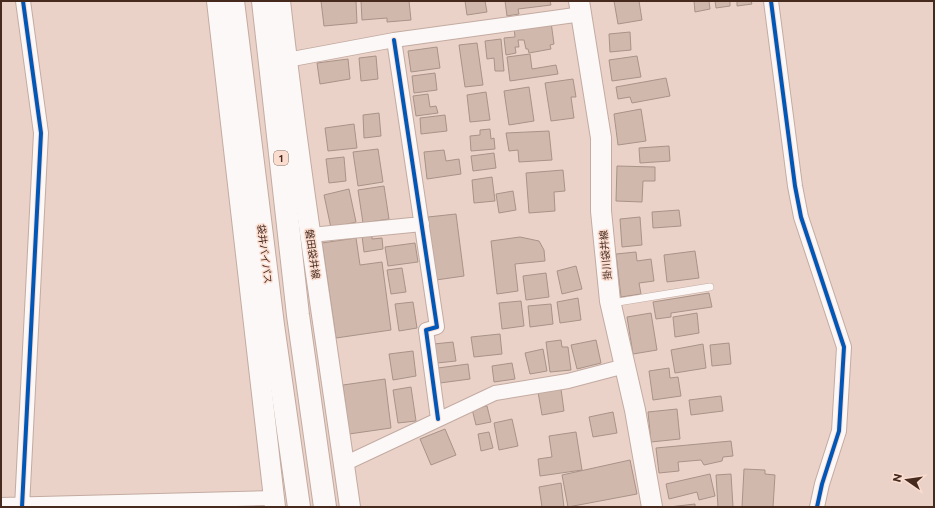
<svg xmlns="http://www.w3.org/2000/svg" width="935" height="508" font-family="Commissioner,'Noto Sans JP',sans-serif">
<rect width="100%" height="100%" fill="#ead2c8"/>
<path fill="#d0b8ad" stroke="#a99288" d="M321,1H356L357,23L324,26Z
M361,1H409L411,20L387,22V18L362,20Z
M465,1H485L487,12L467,15Z
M505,1H550L551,5L518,9L519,14L507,16Z
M614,1H639L642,20L618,24Z
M694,1H709L710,9L695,12Z
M715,1H730V6L716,8Z
M737,1H751L752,4L737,6Z
M551,22L554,44L550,45L551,49L529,53L528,49H526L524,40H518L519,47H515L516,53L506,55L504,38L515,37L514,28Z
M630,32L631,50L610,52L609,34Z
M501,39L504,71H495L494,58L487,59L485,41Z
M477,43L483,85L465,87L459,45Z
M437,47L440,68L411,72L408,51Z
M530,54L532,69L556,65L558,74L510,81L507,57Z
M376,56L378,79L361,81L359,58Z
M637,56L641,77L612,81L609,60Z
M348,59L350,79L320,84L317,63Z
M435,73L437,90L414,93L412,76Z
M666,78L670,96L632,103L630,97L618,99L616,87Z
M573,79L576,97H571L574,118L551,121L545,83Z
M529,87L534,121L509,125L504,91Z
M486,92L490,120L470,122L467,95Z
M428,94L430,107L436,106L438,113L416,116L413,96Z
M641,109L646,141L618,145L614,114Z
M379,113L381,136L364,138L363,115Z
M445,115L447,131L421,134L420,118Z
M354,124L357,148L328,151L325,128Z
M490,129L491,139L494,138L495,149L471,151L470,136L480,135V130Z
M549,131L552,160L519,162L518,150L509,151L506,133Z
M669,146L670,161L640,163L639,148Z
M378,149L383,182L358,186L353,152Z
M444,150L446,161L459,159L461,174L427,179L424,152Z
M494,153L496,168L473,171L471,156Z
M344,157L346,181L329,183L326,159Z
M617,166L655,167V181H643L642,202L616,201Z
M563,170L565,191L554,192L555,211L529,213L526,173Z
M492,177L495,201L474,203L472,180Z
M384,186L389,219L363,223L358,190Z
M349,189L356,222L331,228L324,195Z
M513,191L516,210L499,213L496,194Z
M679,210L681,226L653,228L652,212Z
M456,214L464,276L436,280L428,217Z
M640,217L642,245L622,247L620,219Z
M372,235V239L382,238L383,249L364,252L362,236Z
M520,237L539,241L544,250L545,261L515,264L518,291L497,294L491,241Z
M356,238L360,265L382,262L391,330L336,338L322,243Z
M415,243L418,262L388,266L385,247Z
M695,251L699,278L667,282L664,255Z
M636,252L637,261L651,259L654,281L639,283L641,294L621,297L616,254Z
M576,266L582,289L562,294L557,271Z
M402,268L406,292L391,294L387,270Z
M546,273L549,297L526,300L523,276Z
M709,293L712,307L671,313V317L656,319L653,302Z
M578,298L581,320L560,323L557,302Z
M521,301L524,326L502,329L499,303Z
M413,302L417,328L399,331L395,304Z
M551,304L553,324L530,327L528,306Z
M651,313L657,350L633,354L627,317Z
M697,313L699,333L675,337L673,317Z
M500,334L502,354L474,357L471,337Z
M561,340L562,347H568L571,370L550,372L546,342Z
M596,340L601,363L577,369L571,345Z
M453,342L456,361L437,363L434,344Z
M729,343L731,364L712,366L710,345Z
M703,344L706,368L675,373L671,350Z
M543,349L547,371L530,374L525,353Z
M413,351L416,376L393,380L389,354Z
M512,363L515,379L494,382L492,366Z
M468,364L470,379L440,383L438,368Z
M669,368L670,378L678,377L681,396L653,400L649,371Z
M385,379L391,428L349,434L343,385Z
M411,387L416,421L398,423L393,390Z
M561,389L564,411L542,415L538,392Z
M721,396L723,411L691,415L689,400Z
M487,406L491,422L476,425L472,409Z
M677,409L680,439L651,442L648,412Z
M613,412L617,433L593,437L589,417Z
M512,419L518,446L499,450L494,423Z
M445,429L456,455L431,465L420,439Z
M489,432L493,448L481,451L478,434Z
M576,432L582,470L540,476L538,459L552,457L549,436Z
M731,441L733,456L723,457L722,461L704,465L701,460L678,462L679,471L659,473L656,448Z
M630,460L637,494L568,507L562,475Z
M744,469L765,470V474L775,475L773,507H742Z
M710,474L715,496L699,500L697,492L669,499L666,484Z
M731,474L733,507H718L716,475Z
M561,483L564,507H542L539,487Z
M695,504V507H669Z"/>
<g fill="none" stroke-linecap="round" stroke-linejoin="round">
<defs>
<path id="service" d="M612,303L710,287"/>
<path id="minor" d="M771,1L795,186L801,217L844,347L839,431L822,484L817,507
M394,40L437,327L426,330L438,419
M287,60L394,40L582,14
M311,235L422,224
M344,464L495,393L568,381L625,366
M1,505L274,498
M22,507L41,133L23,1"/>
<path id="secondary" d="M217,1L275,507
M280,1C299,170 326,338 350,507
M579,1L601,138V211L610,301L635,410L652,507"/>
<path id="trunk" d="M233,1L273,325L299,507
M263,1L298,315L325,507"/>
</defs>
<use href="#service" stroke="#c3aba1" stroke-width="8"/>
<use href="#minor" stroke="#c3aba1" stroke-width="16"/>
<use href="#secondary" stroke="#c3aba1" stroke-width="22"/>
<use href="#trunk" stroke="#c3aba1" stroke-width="24"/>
<use href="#service" stroke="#fcf8f7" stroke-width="7"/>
<use href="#minor" stroke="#fcf8f7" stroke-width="14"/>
<use href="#secondary" stroke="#fcf8f7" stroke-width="20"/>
<use href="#trunk" stroke="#fcf8f7" stroke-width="22"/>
<defs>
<path id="cycleway" d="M771,1L795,186L801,217L844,347L839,431L822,484L817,507
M394,40L437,327L426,330L438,419
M22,507L41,133L23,1"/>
</defs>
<use href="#cycleway" stroke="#fbddd0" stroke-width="6"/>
<use href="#cycleway" stroke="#0057b8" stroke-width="4"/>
</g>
<g text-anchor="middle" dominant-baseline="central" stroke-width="3" stroke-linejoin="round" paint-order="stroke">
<rect fill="#fbddd0" stroke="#7c6053" stroke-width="1" x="274" y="151" width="14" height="14" rx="3"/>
<g font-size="9" font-weight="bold" fill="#462a1e">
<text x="281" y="158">1</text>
</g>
<g font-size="10" fill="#462a1e" stroke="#fbddd0">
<text transform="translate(265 254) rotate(83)">袋井バイパス</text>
<text transform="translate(313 254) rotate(82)">磐田袋井線</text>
<text transform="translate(605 255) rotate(-95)">掛川袋井線</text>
</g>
</g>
<rect width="935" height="508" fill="none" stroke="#462a1e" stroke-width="4"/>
<g transform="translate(907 480) rotate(283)" stroke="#fbddd0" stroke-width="3" paint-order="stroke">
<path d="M0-3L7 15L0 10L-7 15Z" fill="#462a1e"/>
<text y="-6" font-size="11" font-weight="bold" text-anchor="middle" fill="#462a1e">N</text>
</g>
</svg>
